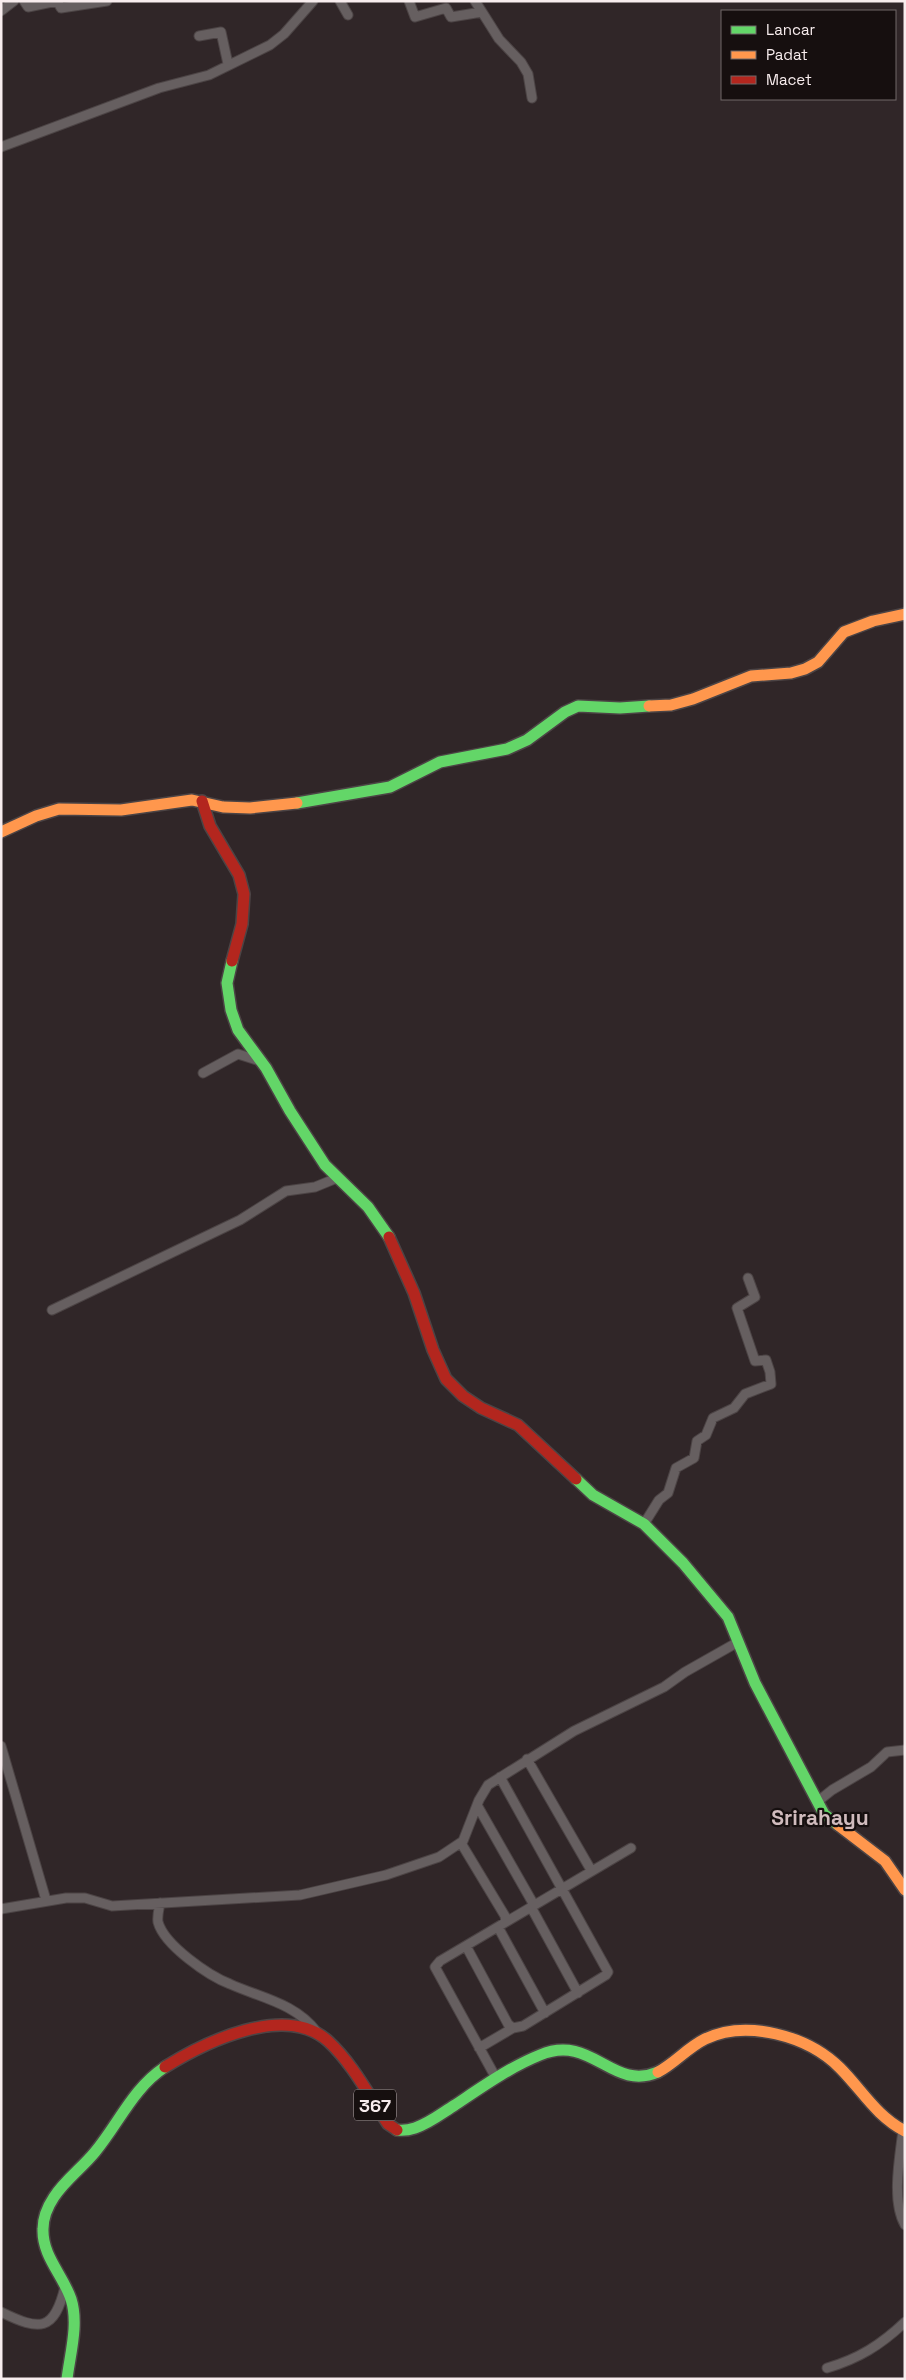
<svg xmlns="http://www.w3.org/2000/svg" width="906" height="2380" font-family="'Space Grotesk',sans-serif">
<rect width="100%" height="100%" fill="#302628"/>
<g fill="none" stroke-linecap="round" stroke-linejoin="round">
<defs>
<path id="street" d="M24,1L28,7L57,1L61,8L107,1
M340,1L348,15
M409,1L415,17L446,8L451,17L482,12L499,39L521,62L528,74L532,98
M475,1L482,12
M1,11L14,1
M199,36L221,32L228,64
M1,147L159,88L209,75L270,45L284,34L313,1
M203,1073L238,1054L260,1061
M52,1310L240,1220L286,1191L315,1187L337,1178
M644,1524L659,1500L668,1493L676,1468L694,1458L697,1441L706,1435L713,1418L734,1408L745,1394L771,1384L770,1372L766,1360L755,1361L737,1308L755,1297L748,1278
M1,1746L46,1900
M527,1759L591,1870
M817,1802L832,1790L871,1767L887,1752L905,1750
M477,1805L534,1905
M461,1843L505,1916L506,1922L440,1961L435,1967L496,2078
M160,1903C159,1909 157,1916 158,1922C164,1945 209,1976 230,1984C261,1998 295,2003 317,2032
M531,1907L578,1993
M1,1909L66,1898H85L112,1906L300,1895L386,1875L439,1857L463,1841L479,1800L488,1785L574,1731L664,1687L685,1672L738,1642
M506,1922L631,1848
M498,1927L545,2013
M466,1946L508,2024L513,2028L523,2026L606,1975L608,1972L500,1777
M479,2048L513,2028
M903,2130C900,2156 891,2201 905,2225
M1,2312C40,2331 54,2332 65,2287
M827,2368C858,2359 881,2345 905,2322"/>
<path id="fast" d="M297,803L390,787L440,762L507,749L527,740L565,712L578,706L620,708L649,706
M232,961L227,983L231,1010L238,1030L266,1068L290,1111L325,1165L368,1207L389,1237
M576,1479L593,1495L644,1524L683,1563L728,1617L755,1683L824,1814L838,1825
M397,2130C404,2131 409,2130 415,2128C430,2123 442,2113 455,2105C482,2087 510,2067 540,2055C592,2033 612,2092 658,2072
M67,2379C70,2354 79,2324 71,2299C63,2275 42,2256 43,2229C43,2218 48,2206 54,2197C65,2180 82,2168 95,2152C119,2123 133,2088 165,2067"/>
<path id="slow" d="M649,706L671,705L693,699L751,676L791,673L805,669L818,662L844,632L873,621L905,614
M1,832L36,816L59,809L121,810L192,800L223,807L250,808L297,803
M838,1825L885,1861L905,1890
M658,2072C675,2063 687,2048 705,2039C747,2019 808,2036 840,2068C862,2090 876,2116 905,2131"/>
<path id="jam" d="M202,801L210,826L239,875L244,894L242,924L232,961
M389,1237L414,1293L433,1350L446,1379L463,1396L481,1408L518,1425L576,1479
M165,2067C205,2042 285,2003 328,2041C353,2064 369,2096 388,2124L397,2130"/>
</defs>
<use href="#street" stroke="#4c4445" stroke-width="11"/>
<use href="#fast" stroke="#4c4445" stroke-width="14"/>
<use href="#slow" stroke="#4c4445" stroke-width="14"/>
<use href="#jam" stroke="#4c4445" stroke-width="14"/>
<use href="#street" stroke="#665f60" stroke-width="9"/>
<use href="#fast" stroke="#63d668" stroke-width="11"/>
<use href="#slow" stroke="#ff974d" stroke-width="11"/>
<use href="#jam" stroke="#b3261e" stroke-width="11"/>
</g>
<g text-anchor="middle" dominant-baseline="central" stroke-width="4.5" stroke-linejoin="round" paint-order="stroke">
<rect fill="#160f0f" stroke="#b4aaab" stroke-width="1" x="354" y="2089.5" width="42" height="31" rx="4"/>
<g font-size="18" font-weight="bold" fill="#f8edee">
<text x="375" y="2105">367</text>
</g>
<g font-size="21" font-weight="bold" fill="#d0bbbd" stroke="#160f0f">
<text x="820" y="1817">Srirahayu</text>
</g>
</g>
<rect width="906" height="2380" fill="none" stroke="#f8edee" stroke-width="5"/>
<rect x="721" y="10" width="175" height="90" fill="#160f0f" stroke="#706868"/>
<rect x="731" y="26" width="25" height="8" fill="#63d668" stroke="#706868"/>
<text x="766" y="35" font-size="15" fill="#f8edee">Lancar</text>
<rect x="731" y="51" width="25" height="8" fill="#ff974d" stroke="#706868"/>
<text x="766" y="60" font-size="15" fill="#f8edee">Padat</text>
<rect x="731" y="76" width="25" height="8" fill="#b3261e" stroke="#706868"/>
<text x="766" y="85" font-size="15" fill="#f8edee">Macet</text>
</svg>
